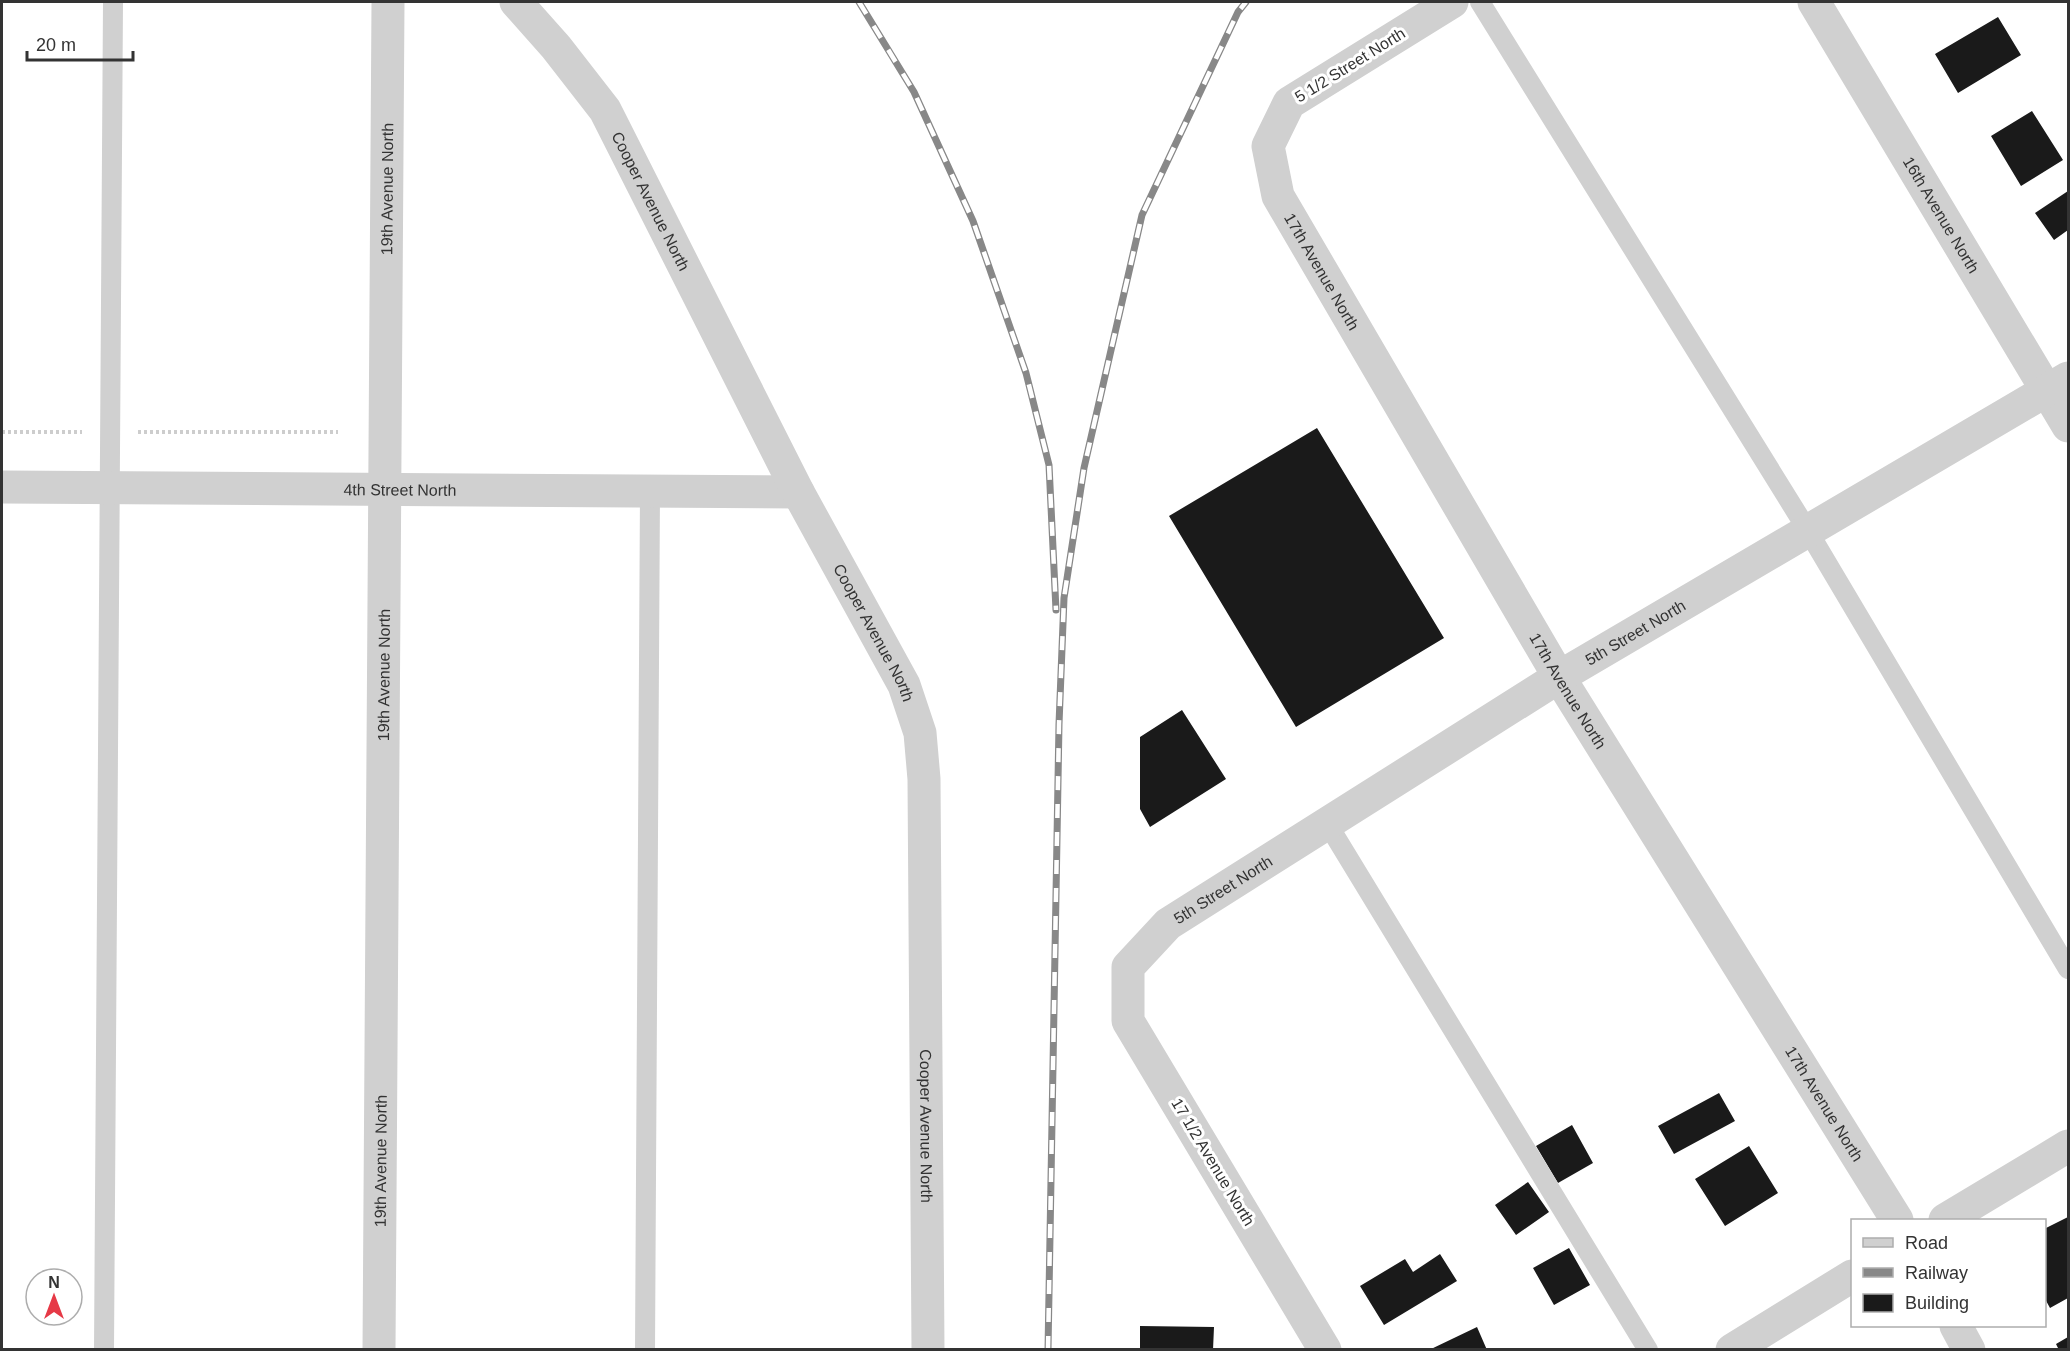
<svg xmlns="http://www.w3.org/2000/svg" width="2070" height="1351" font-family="Helvetica,sans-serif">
<rect width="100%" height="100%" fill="#fff"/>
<path fill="#1a1a1a" d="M1998,17L2021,55L1958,93L1935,54Z
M2032,111L2063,160L2021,186L1991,136Z
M2068,191V230L2054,240L2035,213Z
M1317,428L1444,638L1296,727L1169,516Z
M1182,710L1226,779L1150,827L1140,809V737Z
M1719,1093L1735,1121L1674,1154L1658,1126Z
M1572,1125L1593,1163L1558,1183L1536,1146Z
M1749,1146L1778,1193L1725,1226L1695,1179Z
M1528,1182L1549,1212L1516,1235L1495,1205Z
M2068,1217V1298L2050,1308L2044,1297V1229Z
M1569,1248L1590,1285L1554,1305L1533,1268Z
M1440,1254L1457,1281L1384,1325L1360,1286L1405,1259L1413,1272Z
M1140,1326L1214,1327L1213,1350H1140Z
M1477,1327L1487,1350H1429Z
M2068,1337V1350H2059L2056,1344Z"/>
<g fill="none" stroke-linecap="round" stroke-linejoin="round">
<path stroke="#cdcdcd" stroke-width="4" stroke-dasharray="3 3" stroke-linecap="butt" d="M2,432H82
M138,432H338"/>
<path stroke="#d0d0d0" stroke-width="20" d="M1480,2L1808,531L2068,969
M1327,823L1648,1350
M104,1350L113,2
M645,1350L650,491"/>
<g stroke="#d0d0d0" stroke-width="33">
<path id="s1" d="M1452,2L1289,103L1268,146L1278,196L1559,677L1897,1220"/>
<path id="s2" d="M1814,2L2068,426"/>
<path id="s3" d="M2,487L798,492"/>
<path d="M1945,1220L2068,1146"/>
<path d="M1956,1326L1969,1350"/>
<path id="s4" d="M379,1350L388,2"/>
<path id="s5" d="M1325,1350L1128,1021V967L1168,924L1559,677L2068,378"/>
<path d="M1732,1350L1852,1276"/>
</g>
<path stroke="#d0d0d0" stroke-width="33" id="s6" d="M516,2L556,47L605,110L798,492L904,685L920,733L924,779L928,1350"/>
<defs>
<path id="rail" d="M859,2L914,92L973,221L1026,373L1049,465L1056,610
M1048,1350L1059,724L1064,598L1084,468L1142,215L1238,12L1246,2"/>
</defs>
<use href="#rail" stroke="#888" stroke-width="7"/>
<use href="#rail" stroke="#fff" stroke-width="4.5" stroke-dasharray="14" stroke-linecap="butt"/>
</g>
<g text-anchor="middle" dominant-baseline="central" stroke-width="6" stroke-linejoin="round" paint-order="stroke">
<g font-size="16" fill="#333" stroke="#fff">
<text transform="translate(1350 65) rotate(-32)">5 1/2 Street North</text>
<text stroke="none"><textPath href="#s4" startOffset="1161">19th Avenue North</textPath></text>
<text stroke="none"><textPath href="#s6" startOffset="242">Cooper Avenue North</textPath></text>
<text stroke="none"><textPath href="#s2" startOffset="248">16th Avenue North</textPath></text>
<text stroke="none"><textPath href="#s1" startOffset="378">17th Avenue North</textPath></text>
<text stroke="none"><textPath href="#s3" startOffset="398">4th Street North</textPath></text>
<text stroke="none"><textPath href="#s5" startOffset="1047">5th Street North</textPath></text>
<text stroke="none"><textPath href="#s6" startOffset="728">Cooper Avenue North</textPath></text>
<text stroke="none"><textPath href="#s4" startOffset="675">19th Avenue North</textPath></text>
<text stroke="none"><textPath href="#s1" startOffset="864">17th Avenue North</textPath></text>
<text stroke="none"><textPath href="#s5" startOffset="561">5th Street North</textPath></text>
<text stroke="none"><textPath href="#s1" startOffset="1350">17th Avenue North</textPath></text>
<text stroke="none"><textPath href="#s6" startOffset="1232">Cooper Avenue North</textPath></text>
<text stroke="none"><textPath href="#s4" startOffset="189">19th Avenue North</textPath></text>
<text transform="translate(1213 1162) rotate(59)">17 1/2 Avenue North</text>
</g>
</g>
<rect width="2070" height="1351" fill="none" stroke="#333333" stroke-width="6"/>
<rect x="1851" y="1219" width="195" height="108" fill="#ffffff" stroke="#adadad" stroke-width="1.5"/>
<rect x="1863" y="1238" width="30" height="9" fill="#d0d0d0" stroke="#adadad" stroke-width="1.5"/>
<text x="1905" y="1249" font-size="18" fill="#333333">Road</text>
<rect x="1863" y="1268" width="30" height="9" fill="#888888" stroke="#adadad" stroke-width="1.5"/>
<text x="1905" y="1279" font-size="18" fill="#333333">Railway</text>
<rect x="1863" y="1294" width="30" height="18" fill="#1a1a1a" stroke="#adadad" stroke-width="1.5"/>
<text x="1905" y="1309" font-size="18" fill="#333333">Building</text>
<g transform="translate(54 1297)"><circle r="28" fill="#ffffff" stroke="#adadad" stroke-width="1.5"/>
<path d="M0-4.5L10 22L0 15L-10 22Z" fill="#e63946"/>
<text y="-9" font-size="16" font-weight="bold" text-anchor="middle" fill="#333333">N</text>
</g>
<path d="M27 51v9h106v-9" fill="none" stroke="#333333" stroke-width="3"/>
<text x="36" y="51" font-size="18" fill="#333333" stroke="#ffffff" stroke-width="4.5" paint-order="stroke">20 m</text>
</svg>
